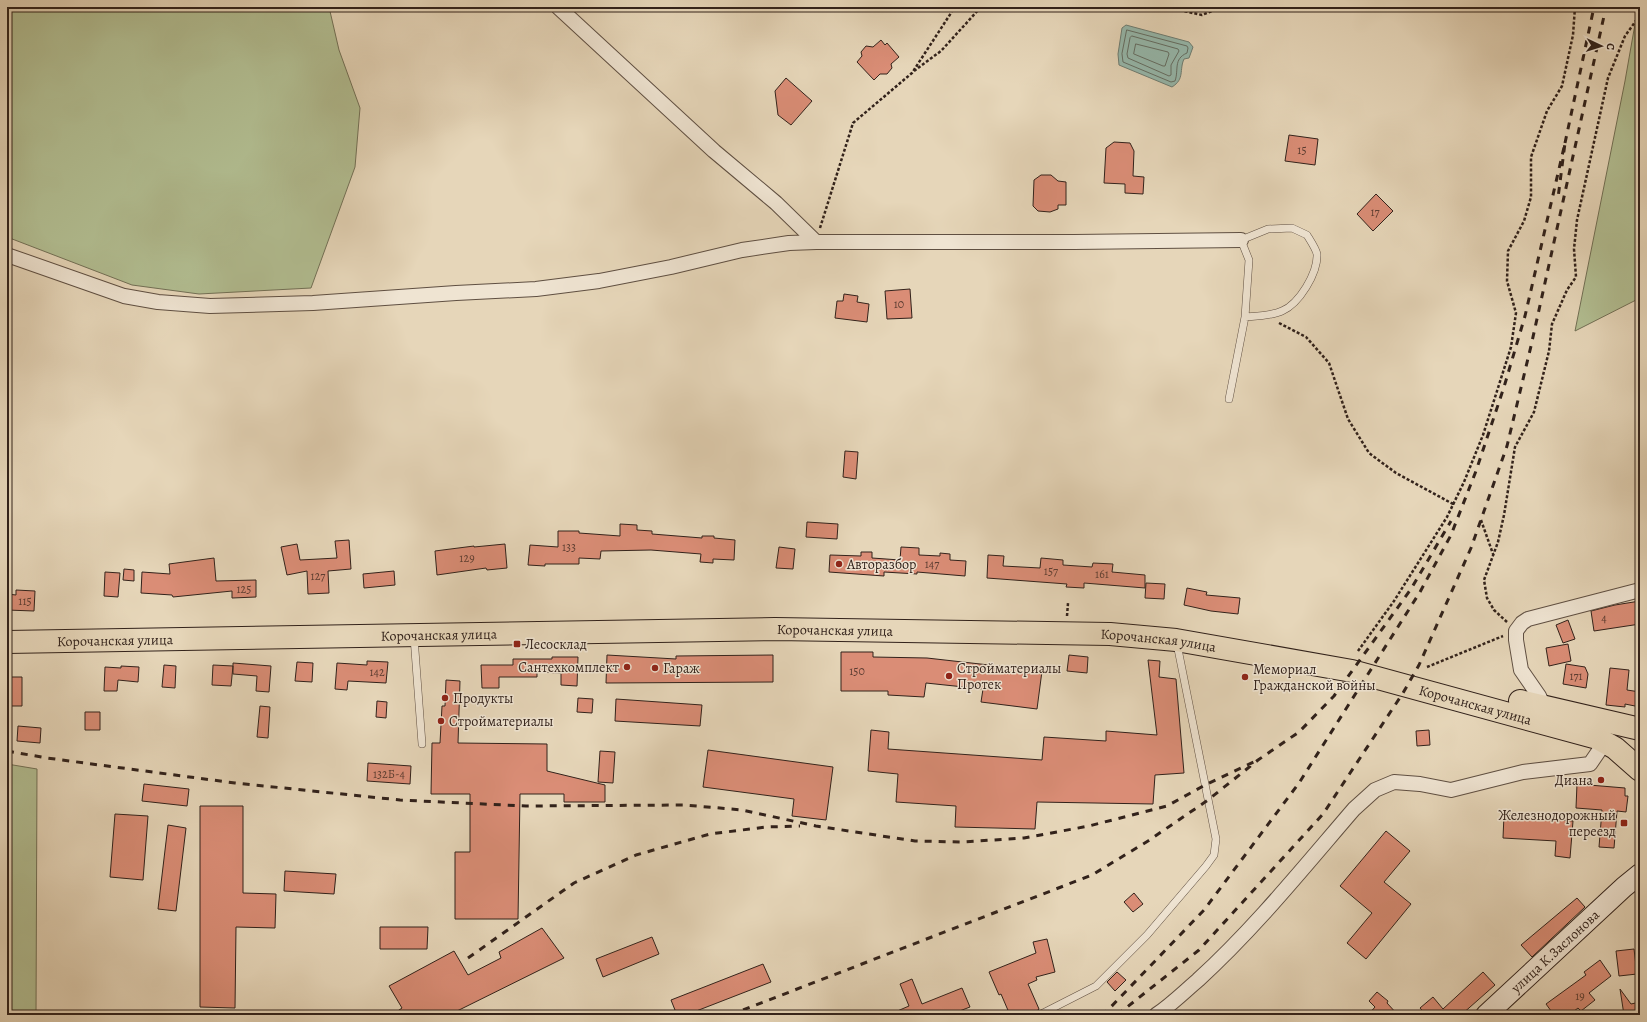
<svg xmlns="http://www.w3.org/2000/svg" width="1647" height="1022" font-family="Alegreya,serif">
<rect width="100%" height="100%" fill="#e6d6b9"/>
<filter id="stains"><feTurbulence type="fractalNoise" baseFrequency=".005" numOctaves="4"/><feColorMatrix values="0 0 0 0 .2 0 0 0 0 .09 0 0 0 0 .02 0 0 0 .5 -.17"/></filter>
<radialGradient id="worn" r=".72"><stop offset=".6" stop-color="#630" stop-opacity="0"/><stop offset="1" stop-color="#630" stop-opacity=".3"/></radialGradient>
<path fill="#b2be92" stroke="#727056" d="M7,7H329L339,50L360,108L355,167L311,288L199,294L132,285L7,237Z
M1638,7H1640V298L1575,331L1625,81Z
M7,764L37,769L36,1015H7Z"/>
<path fill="#96b9ad" stroke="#6e7d73" d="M1126,25L1189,42L1193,47L1189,58L1184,59C1179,70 1185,79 1172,87L1119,65L1118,54L1122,28Z"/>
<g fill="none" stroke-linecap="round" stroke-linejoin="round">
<path stroke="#646e64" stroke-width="1" d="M1127,30L1187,46L1188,48L1187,53C1173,59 1179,70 1175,81L1171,82L1123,62L1122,54Z
M1132,36L1178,49L1179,51L1171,65V75L1169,76L1128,58L1127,54L1130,38Z
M1136,44L1168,52L1169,54L1165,66H1163L1134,54Z"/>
</g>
<path fill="#da8d76" stroke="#32221b" d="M881,40L885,45L887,43L899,57L891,64L892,68L887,74H880L874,80L857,62L862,56L861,52L866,46L873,47Z
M786,78L812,101L791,125L778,115L775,91Z
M1289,135L1318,139L1315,165L1285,161Z
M1114,142L1130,143L1134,151L1133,176L1144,177L1143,194L1125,193V184L1104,183L1106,148Z
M1041,175H1051L1058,181L1066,182V205H1058V209L1050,212L1038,211L1033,206L1034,180Z
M1376,194L1393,211L1373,231L1357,214Z
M910,289L912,318L887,319L885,291Z
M844,294L858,296L857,302L869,304L867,322L835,318L837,301H843Z
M845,451L858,452L856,479L843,477Z
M807,522L838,524L837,539L806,537Z
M620,524L637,525V530L652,531V534L702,538V536H714V538L735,540L734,560L713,559V563L700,562L701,554L651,550L601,551L600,559L579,558V564H545V566L528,565L530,545L558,547V531H579V533L620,536Z
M349,540L351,569L328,571L329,593L308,594L307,571L287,575L281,547L297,544L300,560L337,558L335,541Z
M505,544L507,568L487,570L486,568L437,575L435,551L474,546V547Z
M779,547L795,549L793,569L776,568Z
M901,547L919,548V555L940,556V553L950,554V560L966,561L965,576L917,572V574L884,572V576L829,572L830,555L861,556V552H872V558L900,560Z
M988,555L1004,556L1003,566L1040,568L1041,558L1063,560V565L1092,567L1093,563L1113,564L1112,572L1145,575V588L1084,583V588L1066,587L1067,584L987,578Z
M214,558L216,581L256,580V597L232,598V591L173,597L172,595L141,593L142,572L170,574L169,564Z
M124,569L134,570V581L123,580Z
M394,571L395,585L364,588L363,574Z
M105,572L120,573L118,597L104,596Z
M1146,583L1165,584L1164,599L1145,598Z
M1187,588L1207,592L1206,595L1240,598L1238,614L1211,611L1184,605Z
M16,590L35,591L34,611L7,610V594L16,595Z
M1640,601V624L1594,631L1591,611L1615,605Z
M1568,620L1575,639L1563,643L1556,625Z
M1568,644L1571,661L1549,666L1546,648Z
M841,652H873V657L927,658L1042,671L1037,709L981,702L983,689L926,683L924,697L888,695V691H841Z
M607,655L676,659V656L773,655V682L606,683Z
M1069,655L1088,657L1087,673L1067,671Z
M552,657H578L577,686L561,685V673L537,672V677H499V688H482L481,665H513V659H552Z
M1148,660L1160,661L1159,677L1176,679L1184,773L1155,775L1153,804L1037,802L1035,829L955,827L956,806L896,802L898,774L868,771L871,730L889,732L888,749L1042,760L1044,737L1106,741V731L1157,735Z
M367,661L388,662L386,683L348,681L347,690L335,689L337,663L367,665Z
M297,662L313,663L312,682L295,681Z
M233,663L271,666L269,692L256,691L257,676L233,674Z
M1566,664L1585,667L1588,674L1586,688L1563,684Z
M164,665L176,666L175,688L162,687Z
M213,665L233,666L231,686L212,685Z
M121,666L139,667L138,682L118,680L117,691H104L105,667L121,668Z
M1610,668L1629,670L1627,690L1640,692V707L1625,704V707L1606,705Z
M7,677H22V706H7Z
M446,680L460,681L458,743L547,744V771L605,785V802H564V794H520L518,919H455V852H470V794H431L432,743H440L442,706H445Z
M578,698L593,699L592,713L577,712Z
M616,699L702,705L700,726L615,721Z
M377,701L387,702L386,718L376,717Z
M260,706L270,707L268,738L257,737Z
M85,712H100V730H85Z
M18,726L41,728L40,743L17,741Z
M1429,730L1430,745L1417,746L1416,731Z
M708,750L833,767L826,820L792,816L794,799L703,787Z
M600,751L615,752L613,783L598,782Z
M368,763L411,766L410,784L367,781Z
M144,784L189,789L187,806L142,801Z
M1577,784L1625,788V796H1628L1626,812L1617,811L1614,848L1599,847L1602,810L1576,808Z
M200,806H243V893L276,894L275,928L236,927L235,1008L200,1007Z
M115,814L148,816L143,880L110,877Z
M1504,815L1573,821L1570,858L1555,856L1556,841L1503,838Z
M168,825L186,828L176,911L158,909Z
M1386,831L1410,851L1384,882L1411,904L1366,959L1347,943L1372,913L1340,886Z
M285,871L336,874L334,894L284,891Z
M1134,893L1143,904L1133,912L1124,902Z
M1577,898L1585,907L1532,957L1521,945Z
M380,927H428L427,949H380Z
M542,928L564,958L449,1015H392L402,1008L389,986L454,951L468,975L501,958L499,952Z
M652,937L659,954L603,977L596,959Z
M1047,939L1055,972L1036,977L1037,980L1028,984L1039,1009L1032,1015H1010L1001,994L999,995L989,972L1036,953L1033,942Z
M1634,949L1637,974L1619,976L1616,951Z
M1600,960L1611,976L1589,993L1595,1000L1581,1011L1578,1008L1569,1015H1554L1546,1004L1586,975L1584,972Z
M763,964L771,982L686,1015H677L671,1000Z
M1117,972L1126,980L1115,991L1107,982Z
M1483,972L1495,985L1461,1015H1426L1420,1008L1433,997L1443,1009Z
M912,979L922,1004L962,988L970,1007L949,1015H888L909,1006L900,984Z
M1620,989L1631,1004L1640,1002V1015H1624Z
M1377,992L1388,1001L1387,1003L1398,1015H1368L1375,1007L1369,1001Z"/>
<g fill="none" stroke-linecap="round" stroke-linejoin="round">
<defs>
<path id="lane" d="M1229,399L1245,317L1249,260L1241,240L1268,229L1292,228L1307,235C1310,240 1316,249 1317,254C1318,273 1299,304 1282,311C1271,316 1257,316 1245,317
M414,637L422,744
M1039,1015L1096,986L1147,935L1206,866L1214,855L1216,839L1177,644"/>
<path id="street" d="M558,7L714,151L776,203L816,242
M7,255L124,296L158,302L210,306L313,303L456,293L536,289L599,281L671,267L742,250L789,243L816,242H1074L1241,240
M1544,707L1539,696L1521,670L1516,640V631L1522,623L1528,619L1640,590
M1156,1015C1171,1005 1184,992 1198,980C1255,928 1304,867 1354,809L1375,790L1394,782L1420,784L1451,790L1523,772L1590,764L1605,742"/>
<g id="secondary">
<path id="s1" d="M1486,1015L1624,887L1640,874"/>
</g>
<g id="primary">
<path id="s2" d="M7,642L775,629L1110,634L1176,640L1352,671L1597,738L1615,748L1640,770"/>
<path d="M1520,701L1640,729"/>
</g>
</defs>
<use href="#lane" stroke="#5f4f42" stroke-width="8"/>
<use href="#street" stroke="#5f4f42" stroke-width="16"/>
<use href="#secondary" stroke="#32221b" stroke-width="22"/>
<use href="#primary" stroke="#32221b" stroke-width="24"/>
<path stroke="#32221b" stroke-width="2.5" stroke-dasharray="3 2" stroke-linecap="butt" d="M1165,7L1202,15L1222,7
M914,71L941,51L981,7
M820,228L853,123L912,73L951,13L953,7
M1279,323L1306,337L1329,363L1348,419L1369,453L1396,473L1453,504
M1481,520L1493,554
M1067,616L1068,603
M1507,622L1494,610L1487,598L1484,580L1498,542L1504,515L1515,447L1534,412L1549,351L1552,324L1567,290L1576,277L1574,249L1577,220L1608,78L1625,36L1640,15
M1358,651L1394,601L1447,517L1464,482L1483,435L1511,347L1516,313L1507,281L1508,251L1524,221L1531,197V157L1547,111L1562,86L1573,35L1575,7
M1427,667L1503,636"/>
<use href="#lane" stroke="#efe4d2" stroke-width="7"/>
<use href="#street" stroke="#efe4d2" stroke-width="14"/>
<use href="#secondary" stroke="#efe4d2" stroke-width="20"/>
<use href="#primary" stroke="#e6d6b9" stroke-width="22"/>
<path stroke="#32221b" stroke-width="3" stroke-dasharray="7 7" stroke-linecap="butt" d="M1565,143L1594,7
M7,751L47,758L235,783L400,800L526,806L685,805L742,810L816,826L915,841L962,842L1024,838L1089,826L1167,806L1205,785L1258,760
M468,958L574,883L636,855L710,834L766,827L800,826
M730,1015L1092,875L1148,841L1208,800L1258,760L1299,732L1334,696L1411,589L1451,521
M1101,1015L1107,1011L1204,910L1299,783L1420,592L1451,535L1476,471L1504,387L1525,316L1565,143L1558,198
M1117,1015L1199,950L1323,814L1403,693L1419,665L1471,548L1507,446L1531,346L1606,7"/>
</g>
<g fill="#8f2418" stroke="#efe4d2" stroke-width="1.5">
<circle cx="839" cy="564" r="4"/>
<rect x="513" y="640" width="8" height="8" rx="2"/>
<circle cx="627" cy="667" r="4"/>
<circle cx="655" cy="668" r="4"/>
<circle cx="949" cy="676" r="4"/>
<circle cx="1245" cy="677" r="4"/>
<circle cx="445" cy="698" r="4"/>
<circle cx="441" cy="721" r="4"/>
<circle cx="1601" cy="780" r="4"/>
<rect x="1620" y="819" width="8" height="8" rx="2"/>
</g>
<g text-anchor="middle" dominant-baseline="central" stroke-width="3" stroke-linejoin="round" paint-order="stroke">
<g font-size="12" fill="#5c3d32">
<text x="1302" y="150">15</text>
<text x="1375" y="212">17</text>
<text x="899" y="304">10</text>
<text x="569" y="547">133</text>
<text x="467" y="558">129</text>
<text x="932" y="564">147</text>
<text x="1051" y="571">157</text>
<text x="1102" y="574">161</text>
<text x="318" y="576">127</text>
<text x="244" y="589">125</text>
<text x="25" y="601">115</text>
<text x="1604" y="618">4</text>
<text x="857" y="671">150</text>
<text x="377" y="672">142</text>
<text x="1576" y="676">171</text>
<text x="389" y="774">132Б-4</text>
<text x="1580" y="996">19</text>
</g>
<g font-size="14" fill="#32221b" stroke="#efe4d2" text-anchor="start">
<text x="847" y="564">Авторазбор</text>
<text x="525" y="644">Лесосклад</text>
<text x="619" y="667" text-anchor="end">Сантехкомплект</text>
<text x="663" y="668">Гараж</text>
<text x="957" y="668">Стройматериалы<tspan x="957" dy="16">Протек</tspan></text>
<text x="1253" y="669">Мемориал<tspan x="1253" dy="16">Гражданской войны</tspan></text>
<text x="453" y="698">Продукты</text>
<text x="449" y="721">Стройматериалы</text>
<text x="1593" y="780" text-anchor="end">Диана</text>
<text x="1616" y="815" text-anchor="end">Железнодорожный<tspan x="1616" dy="16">переезд</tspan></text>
</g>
<g font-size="14" fill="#32221b" stroke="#efe4d2">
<text stroke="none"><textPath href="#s2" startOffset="828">Корочанская улица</textPath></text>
<text stroke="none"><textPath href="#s2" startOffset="432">Корочанская улица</textPath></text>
<text stroke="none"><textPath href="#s2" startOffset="108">Корочанская улица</textPath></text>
<text stroke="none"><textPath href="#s2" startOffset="1152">Корочанская улица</textPath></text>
<text stroke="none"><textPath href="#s2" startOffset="1476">Корочанская улица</textPath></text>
<text stroke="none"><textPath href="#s1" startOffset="94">улица К.Заслонова</textPath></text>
</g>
</g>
<rect width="1647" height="1022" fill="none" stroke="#e6d6b9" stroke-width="24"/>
<rect x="8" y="8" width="1631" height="1006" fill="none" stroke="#32221b" stroke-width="2"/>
<rect x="12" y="12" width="1623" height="998" fill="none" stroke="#32221b"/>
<g transform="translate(1601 46) rotate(94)" stroke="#efe4d2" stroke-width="3" paint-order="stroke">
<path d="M0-3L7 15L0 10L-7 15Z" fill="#32221b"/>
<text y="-6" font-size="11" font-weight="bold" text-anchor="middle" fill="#32221b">С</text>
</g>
<rect width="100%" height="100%" filter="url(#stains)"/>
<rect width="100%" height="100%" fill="url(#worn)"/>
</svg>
